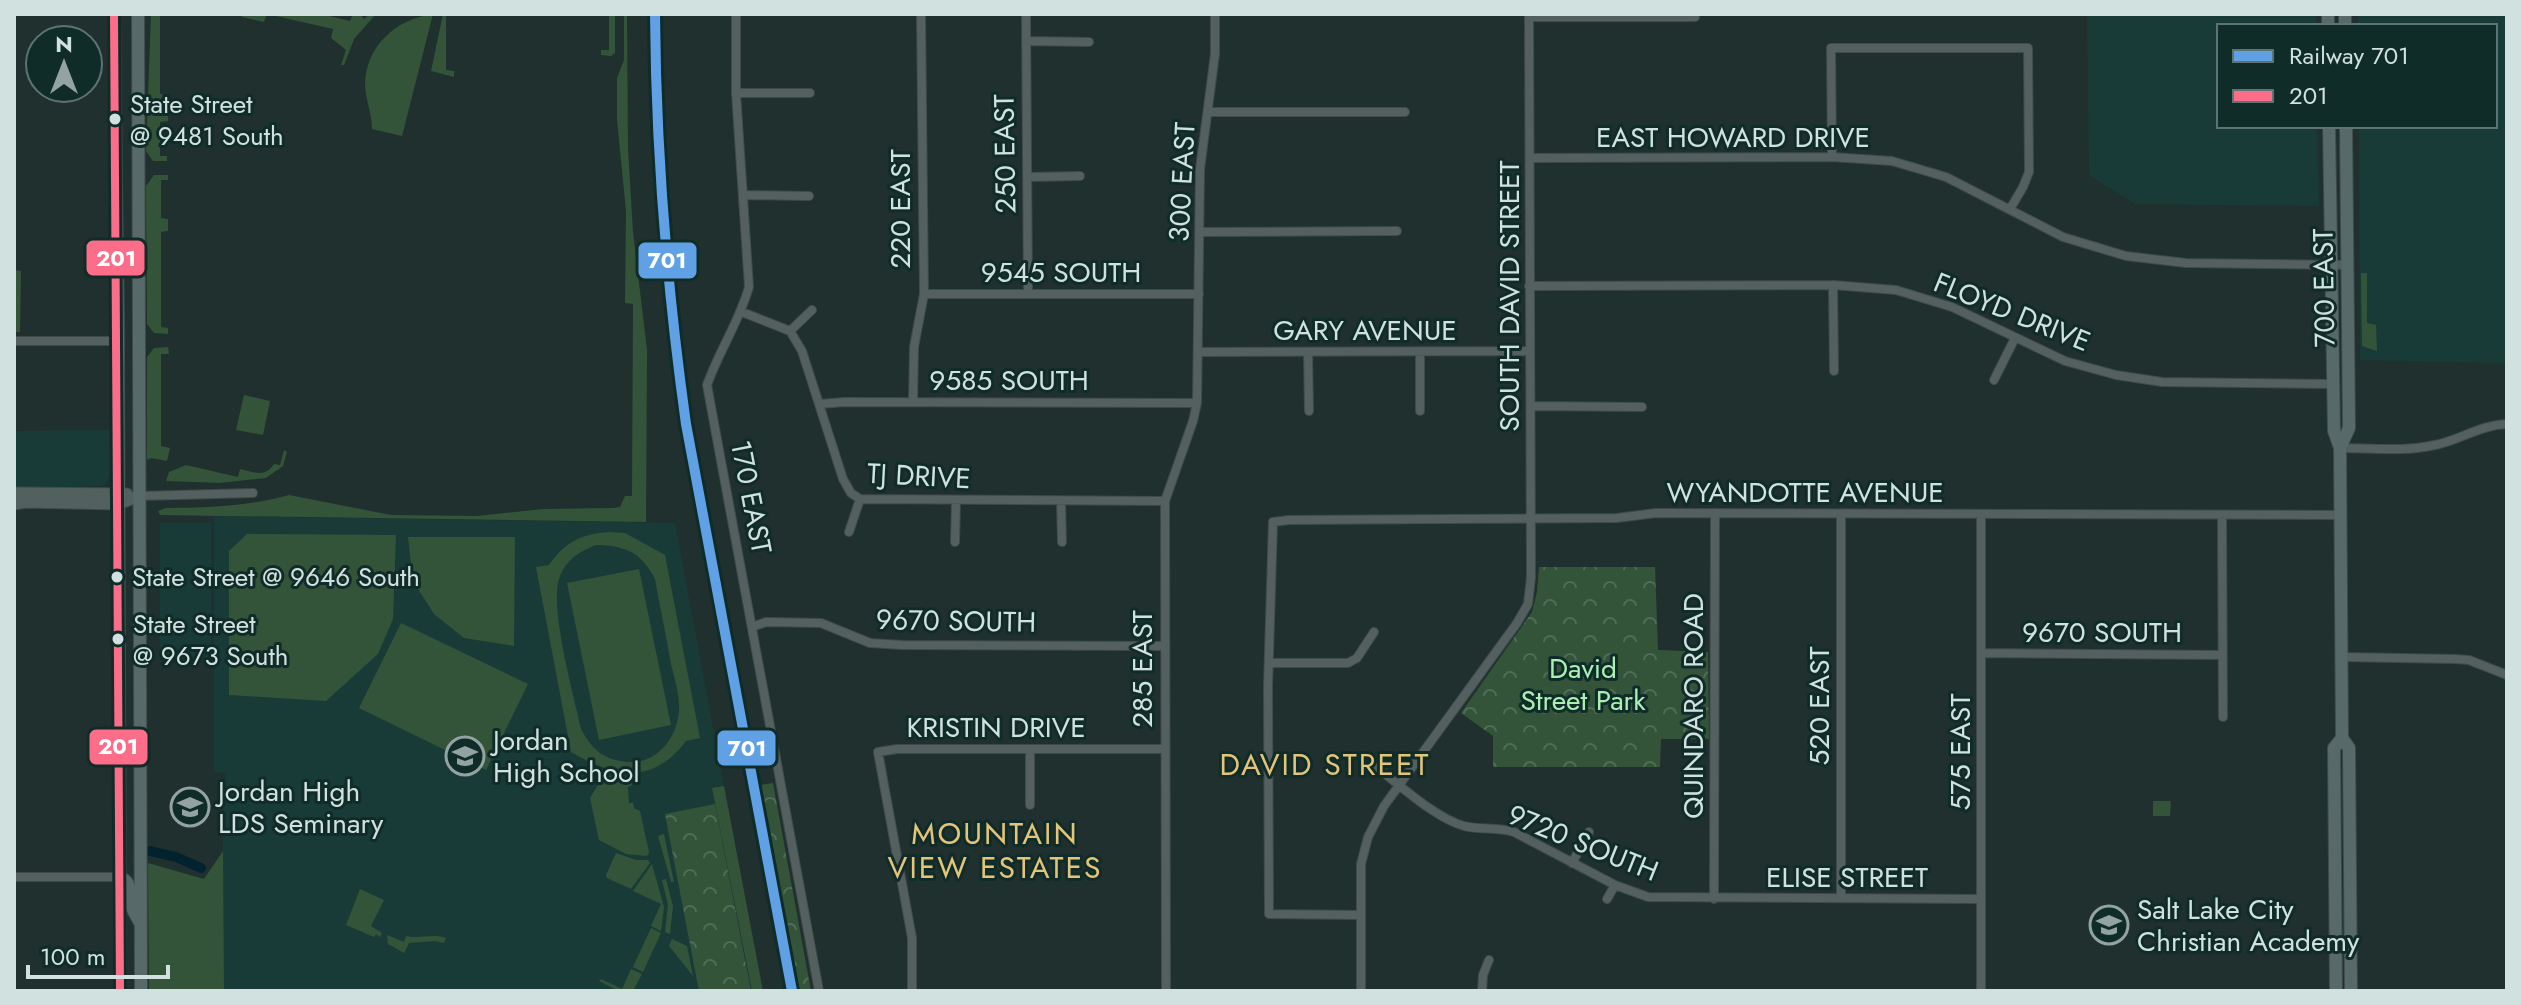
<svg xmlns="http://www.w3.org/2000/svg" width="2521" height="1005" font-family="Jost,sans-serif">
<defs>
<pattern id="park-crowns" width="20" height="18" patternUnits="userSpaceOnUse" patternTransform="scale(2)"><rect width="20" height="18" fill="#335439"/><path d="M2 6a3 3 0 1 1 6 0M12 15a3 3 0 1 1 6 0" fill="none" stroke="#506c55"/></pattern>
</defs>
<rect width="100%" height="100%" fill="#20302e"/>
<path fill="#183b38" d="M2087,14H2316V26H2219V126H2317L2319,206L2135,204L2089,175Z
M2358,14H2507V363L2360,360L2359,126H2495V26H2358Z
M110,430V474L106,484L100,486L14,489V431Z
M214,516L675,523L762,991H149L148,863L204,879L223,851V800L226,773L214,772Z
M160,523H211V657H160Z"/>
<path fill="#335439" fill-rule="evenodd" d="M151,14H160V94L168,95V121L160,122V156H167V161H153L146,151Z
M242,14H321L350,21L353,14H360L364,19L370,14H376L354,39L344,65H341L346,50L331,38L333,29L267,14L264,22L242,17Z
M433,14L402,136L372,129C372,114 366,101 365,86C365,46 396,19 433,14Z
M443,14H446V70L454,71V77L431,71Z
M609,14H615V53L611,56L601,55V50H609Z
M624,14H627L628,148L633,232L647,350L646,522L160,515L158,511L166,508C209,508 248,506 289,495L391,515L476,516L543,509L613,508L620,507L625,496H632L633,304L625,303L626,211L617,120V78L624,60Z
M154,175H168V180H161V218L168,219V231L161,232V327L168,328V334L154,333L147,324L146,186Z
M14,270L21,271L20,332H14Z
M2361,273H2367V323L2376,325L2377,351L2362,346Z
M168,347L169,354H161V446L170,448L167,461L151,458L147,460V357L154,348Z
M244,395L270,401L263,435L236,430Z
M284,450L287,452L283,466L266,478L220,483L166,481L169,472L186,465L238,477L240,469C254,472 265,478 274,464L280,465Z
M609,532L625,533L665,555L700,738L686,741C652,786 614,777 571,752L536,567L549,565C565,542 581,534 609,532ZM596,545C625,545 642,553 655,579C660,607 666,635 671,664C674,677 679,692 679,706C680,734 659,764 628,762C604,760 592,750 581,729C574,696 548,604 560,576C566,560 580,551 596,545Z
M247,534L396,535L393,619L378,654L326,701L229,695V551Z
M408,537H515L514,646L464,638L434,614L413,581Z
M639,569L671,725L599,740L567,583Z
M401,623L528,684L486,770L359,708Z
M604,775L631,779L632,785L628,787L629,803H633L634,808L640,811L649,852L647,856L626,854L599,840L590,798Z
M724,786L763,991H752L712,788Z
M2153,801H2171L2170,816H2153Z
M664,834L674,882H671L658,836Z
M223,851L224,991H149L148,863L204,879Z
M616,853L636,860H648L650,863L631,889L607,878L606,875Z
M652,864L664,907L661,931L651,926L661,904L633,891Z
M666,879L673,906L670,934L665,932L668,905L662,880Z
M360,889L384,900L371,926L382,933L380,937L376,934L374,937L346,925Z
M651,928L661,933L643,972L633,967Z
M387,935L404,942L406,936C420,939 433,933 446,938L444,943L435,941L409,943L404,953L388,944Z
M672,939L687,946L693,976L669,946Z
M631,969L642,974L633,991H619L599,981L601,979L622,989Z"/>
<path fill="url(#park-crowns)" d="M1539,567H1655L1658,650L1708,652L1709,739H1661L1660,767H1493V736L1461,713L1532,612L1537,592Z
M773,783L811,991H798L760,785Z
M715,804L751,991H699L665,814Z"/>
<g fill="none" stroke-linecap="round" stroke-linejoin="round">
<path stroke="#03222f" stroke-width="10" d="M150,851L176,857L201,868"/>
<defs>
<path id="street" d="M736,14V93L749,287C739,322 719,351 707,385L819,991
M1026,14L1028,294
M1529,17H1695
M1026,41L1089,42
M736,93H810
M1208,112H1405
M1832,157L1831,48H2028L2029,172L2023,187L2010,209
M1530,158L1832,157L1892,161L1946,177L2063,237L2126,256L2186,263L2347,265
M1028,177L1080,176
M743,195L809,196
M1199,232L1397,231
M1833,285L1834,371
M1529,286L1833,285L1896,290L1952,307L2065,361L2116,375L2162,382L2332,384
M924,294H1199
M742,312L790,331L802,351L843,479L851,493L860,499L1165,501
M790,331L812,310
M14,341H118
M1200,352L1530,351
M1308,352L1309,411
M1994,380L2015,338
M913,402L914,347L924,294L921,14
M820,404L844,402L1197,403
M1531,406L1642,407
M1420,411V352
M2340,448C2371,448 2404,452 2435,445C2460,440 2480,425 2507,424
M139,496L253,493
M1061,501L1062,542
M2222,515L2223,717
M849,532L860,499
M955,542L956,501
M752,627L766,622L821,623L870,643L902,645L1164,646
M1982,653L2222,655
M2341,657L2455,659L2469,660L2507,675
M1271,663H1348L1357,658L1374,632
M1030,750V805
M1375,766C1400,785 1435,818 1464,826C1480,830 1498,827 1514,832L1615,885L1648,897L1980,899
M1572,863L1589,832
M14,877H120
M1841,898V514
M1607,899L1615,885
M1714,899L1715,513
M1361,915L1269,914L1268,686L1273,522L1289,520L1617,518L1656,513L2339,515
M912,991V938L878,752L897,749H1165
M1166,991L1165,501L1193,421L1197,403L1200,169L1215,54V14
M1361,991V864L1368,837L1384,806L1517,623L1528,604L1531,577L1529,14
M1482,991L1483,975L1489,960
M1981,991V514"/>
<path id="secondary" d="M14,493L127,494
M14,504L26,502L118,504L139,496"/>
<path id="primary" d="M114,14L118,341L120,991
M138,14L141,991
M2328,14V26
M2345,14V26
M2329,126L2334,431L2340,448L2342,738L2349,748L2351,991
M2340,448L2349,428L2346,126
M120,877C133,884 127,889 130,901C131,908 136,915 139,921
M2336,991L2334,748L2342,738"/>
</defs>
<use href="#street" stroke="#3e4b4a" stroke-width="10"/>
<use href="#secondary" stroke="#3e4b4a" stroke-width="13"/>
<use href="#primary" stroke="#3e4b4a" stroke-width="14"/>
<use href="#street" stroke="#54605f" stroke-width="8"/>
<use href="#secondary" stroke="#52605f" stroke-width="11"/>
<use href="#primary" stroke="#586969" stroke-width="12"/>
<defs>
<path id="bus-1" d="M114,14L120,991"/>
</defs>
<use href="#bus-1" stroke="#102c29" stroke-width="14"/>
<use href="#bus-1" stroke="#fb6d88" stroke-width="8"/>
<defs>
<path id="rail-1" d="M655,14C656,152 667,288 686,424L792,991"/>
</defs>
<use href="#rail-1" stroke="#102c29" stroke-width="16"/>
<use href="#rail-1" stroke="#60a1e5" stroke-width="10"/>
</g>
<defs>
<symbol id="school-ring" viewBox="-11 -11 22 22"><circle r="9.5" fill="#102c29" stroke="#93a3a1" stroke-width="1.5"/><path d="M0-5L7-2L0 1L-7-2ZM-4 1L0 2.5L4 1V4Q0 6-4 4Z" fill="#93a3a1"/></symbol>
</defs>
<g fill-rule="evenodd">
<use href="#school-ring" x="443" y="734" width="44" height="44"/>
<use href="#school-ring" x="168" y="785" width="44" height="44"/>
<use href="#school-ring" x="2087" y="903" width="44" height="44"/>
</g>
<g fill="#d1e1df" stroke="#102c29" stroke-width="3">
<circle cx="115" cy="119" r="7"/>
<circle cx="117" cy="577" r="7"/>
<circle cx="118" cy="639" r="7"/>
</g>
<g text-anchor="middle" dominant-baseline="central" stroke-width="6" stroke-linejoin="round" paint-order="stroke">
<g font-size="26" fill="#d1e1df" stroke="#102c29" text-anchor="start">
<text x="130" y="104">State Street<tspan x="130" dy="32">@ 9481 South</tspan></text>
<text x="132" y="577">State Street @ 9646 South</text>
<text x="133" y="624">State Street<tspan x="133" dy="32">@ 9673 South</tspan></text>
</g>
<g font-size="28" fill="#d1e1df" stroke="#102c29">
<text x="1733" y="137">EAST HOWARD DRIVE</text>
<text transform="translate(1005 154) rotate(-91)">250 EAST</text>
<text transform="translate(1182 182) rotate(-87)">300 EAST</text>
<text transform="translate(900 209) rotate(-90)">220 EAST</text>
<text x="1061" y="272">9545 SOUTH</text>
<text transform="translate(2324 288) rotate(-91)">700 EAST</text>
<text transform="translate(1509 296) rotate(-90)">SOUTH DAVID STREET</text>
<text transform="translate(2012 312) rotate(22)">FLOYD DRIVE</text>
<text x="1365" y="330">GARY AVENUE</text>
<text x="1009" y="380">9585 SOUTH</text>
<text transform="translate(919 476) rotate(3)">TJ DRIVE</text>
<text x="1805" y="492">WYANDOTTE AVENUE</text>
<text transform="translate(751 497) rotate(79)">170 EAST</text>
<text transform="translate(956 621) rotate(1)">9670 SOUTH</text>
<text x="2102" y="632">9670 SOUTH</text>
<text transform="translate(1142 669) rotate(-90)">285 EAST</text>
<text transform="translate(1693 706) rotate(-90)">QUINDARO ROAD</text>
<text transform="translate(1819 706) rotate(-90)">520 EAST</text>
<text x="996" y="727">KRISTIN DRIVE</text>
<text transform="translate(1960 752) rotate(-90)">575 EAST</text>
<text transform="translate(1583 843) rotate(22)">9720 SOUTH</text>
<text x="1847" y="877">ELISE STREET</text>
</g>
<g font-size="28" fill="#abf0b3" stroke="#102c29">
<text x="1583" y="668">David<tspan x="1583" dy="32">Street Park</tspan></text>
</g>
<g font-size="28" fill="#d1e1df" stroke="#102c29" text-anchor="start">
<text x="493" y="740">Jordan<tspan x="493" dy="32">High School</tspan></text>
<text x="218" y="791">Jordan High<tspan x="218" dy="32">LDS Seminary</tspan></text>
<text x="2137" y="909">Salt Lake City<tspan x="2137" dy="32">Christian Academy</tspan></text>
</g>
<g font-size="30" letter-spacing="2" fill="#e4c479" stroke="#102c29">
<text x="1325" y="764">DAVID STREET</text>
<text x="995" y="833">MOUNTAIN<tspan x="995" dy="34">VIEW ESTATES</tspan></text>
</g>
</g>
<g stroke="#102c29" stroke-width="3">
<rect x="85" y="239" width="61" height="38" rx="8" fill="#fb6d88"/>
<rect x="637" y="241" width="61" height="39" rx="8" fill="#60a1e5"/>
<rect x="88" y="728" width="61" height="38" rx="8" fill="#fb6d88"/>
<rect x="716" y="729" width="61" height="38" rx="8" fill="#60a1e5"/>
</g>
<g font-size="22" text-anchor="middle" font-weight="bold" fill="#fff">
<text x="116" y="266">201</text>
<text x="667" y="268">701</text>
<text x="118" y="754">201</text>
<text x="747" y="756">701</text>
</g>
<rect width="2521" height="1005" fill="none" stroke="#d1e1df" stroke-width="32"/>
<rect x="2217" y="24" width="280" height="104" fill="#102c29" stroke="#5d7472" stroke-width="2"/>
<rect x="2233" y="50" width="40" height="12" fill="#60a1e5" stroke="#5d7472" stroke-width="2"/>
<text x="2289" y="64" font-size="24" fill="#d1e1df">Railway 701</text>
<rect x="2233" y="90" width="40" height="12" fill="#fb6d88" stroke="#5d7472" stroke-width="2"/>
<text x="2289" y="104" font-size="24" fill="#d1e1df">201</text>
<g transform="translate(64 64)"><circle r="38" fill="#102c29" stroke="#5d7472" stroke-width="2"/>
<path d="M0-6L14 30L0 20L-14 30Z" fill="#93a3a1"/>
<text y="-12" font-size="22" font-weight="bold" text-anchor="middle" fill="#d1e1df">N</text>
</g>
<path d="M28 965v12h140v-12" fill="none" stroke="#d1e1df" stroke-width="4"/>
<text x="40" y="965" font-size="24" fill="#d1e1df" stroke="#102c29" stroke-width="6" paint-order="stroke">100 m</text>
</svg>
